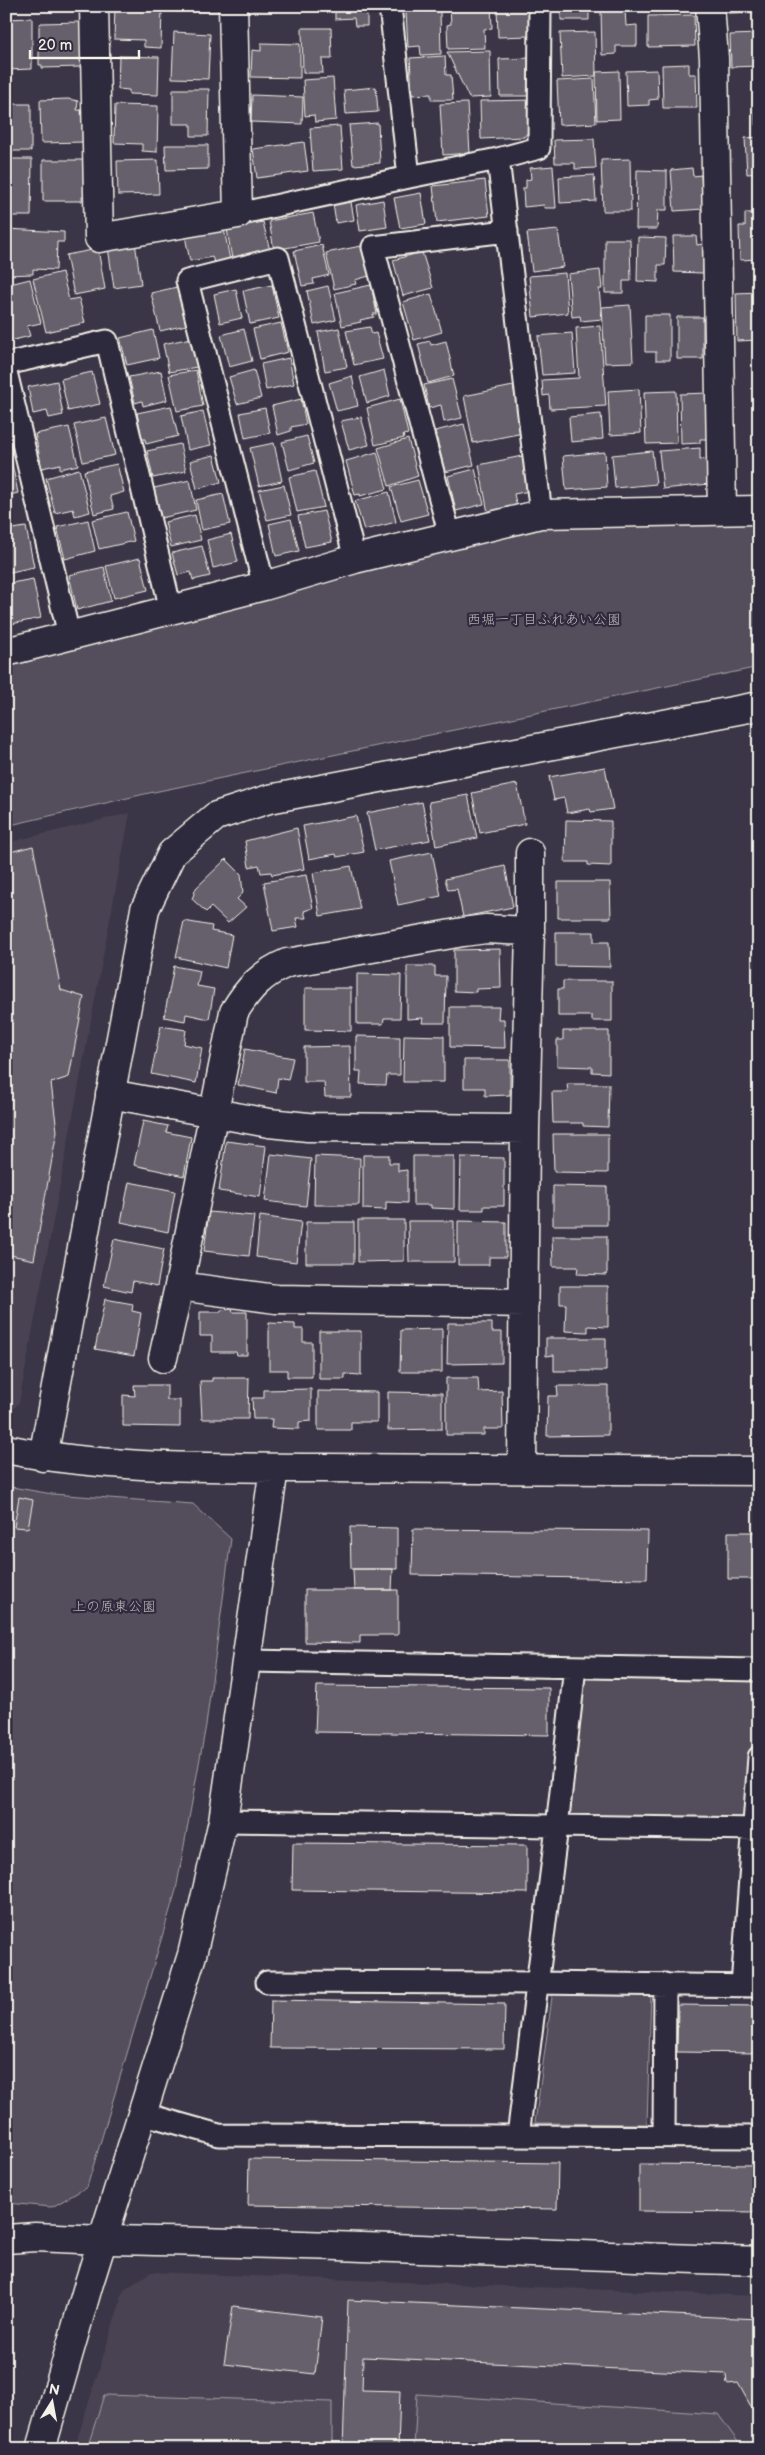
<svg xmlns="http://www.w3.org/2000/svg" width="765" height="2455" font-family="'Balsamiq Sans','Klee One',sans-serif">
<rect width="100%" height="100%" fill="#3b3647"/>
<filter id="ink" filterUnits="userSpaceOnUse"><feTurbulence type="fractalNoise" baseFrequency=".02" numOctaves="2"/><feDisplacementMap in="SourceGraphic" scale="10" xChannelSelector="R" yChannelSelector="G"/><feConvolveMatrix kernelMatrix="1 2 1 2 8 2 1 2 1" color-interpolation-filters="sRGB"/></filter>
<g filter="url(#ink)">
<path fill="#484352" d="M130,813L19,1403L7,1415L6,843Z
M151,2272L759,2296V2449H74L124,2290Z"/>
<path fill="#534e5c" stroke="#a4a0a2" d="M759,523V667L149,793L6,826V667L169,618L540,526Z
M6,1486L52,1494L193,1504L231,1539L206,1725L176,1890L87,2187L52,2207L6,2203Z
M585,1676L758,1679L750,1824L566,1820Z
M553,1990L651,1991L647,2124L535,2123Z
M417,2394L718,2414L743,2449H414Z
M104,2395L332,2402V2449H87Z"/>
<path fill="#65616c" stroke="#f4f1e8" d="M115,6H162L161,48L144,47V40L114,39Z
M176,6H218L219,11L176,12Z
M252,6H292V9L252,10Z
M300,6H329V9L300,10Z
M335,6H367V26H355L354,18L335,19Z
M450,6H491L492,28L484,29L485,48L448,49L447,25L451,24Z
M497,6H529L531,36L498,37Z
M561,6H589V20H561Z
M728,6H759V12L728,13Z
M428,8V12L440,11L441,54L421,55L420,46L408,47L406,12Z
M625,9L626,26L637,25V46H616V54L602,55L601,10Z
M694,15L695,46L648,47V16Z
M32,18V69L6,70V19Z
M80,22L83,24L81,67L42,68V65H39V26L41,23Z
M302,28H331L332,59H322L323,73H303Z
M174,32L210,34L208,79L172,78Z
M595,32L596,76L562,78L560,33Z
M759,34V66L731,67L730,35Z
M261,43L300,44V78L251,77L252,50L261,51Z
M490,51L491,97L469,98L447,52Z
M119,56L159,57L158,95L129,94V90L118,89Z
M445,56L446,75H451L453,100H431V94L412,95L410,58Z
M531,58L532,96H500L499,59Z
M689,64V74H696L697,108H663L662,65Z
M657,70L658,99L649,100V105L627,106L626,71Z
M619,71L620,119L597,120L596,72Z
M333,78L336,120L315,122L314,115L305,116L303,80Z
M594,79L596,123L559,125L557,81Z
M376,87L378,112L346,114L344,90Z
M173,89H209L208,136H191V124H173Z
M754,91H759V125H755Z
M252,95L303,97L302,124L251,122Z
M68,99L78,101L77,110H85L84,142L41,143L40,100Z
M532,100V127L524,137L481,139L480,101Z
M467,103L470,153L443,155L440,104Z
M6,104H31V151H6Z
M115,105L158,106L157,152L142,151V144L114,143Z
M378,123L380,163L353,165L349,125Z
M340,126L343,169L313,171L310,128Z
M759,137V173L747,174L745,138Z
M594,139L596,168L575,169V163H555L554,140Z
M304,142L308,171L257,178L253,149Z
M165,145H208V169L166,170Z
M6,159H32L31,216H6Z
M630,159L631,211H603L601,160Z
M43,160H86V197H82V201H43Z
M158,160L159,194L118,195L117,161Z
M553,166L556,208H545L544,205L524,207L523,188H526V180L531,179L530,168Z
M692,168L693,176L701,175L703,209L674,211L671,170Z
M637,170L667,171V210H658L657,229H636Z
M594,175L596,201L560,203L559,177Z
M485,180L489,216L437,222L433,186Z
M421,193L426,224L400,228L394,198Z
M383,200L387,227L360,231L356,205Z
M351,202L354,220L336,223L333,204Z
M313,213L319,242L274,250L269,221Z
M745,213H759V259L740,260L739,226H745Z
M263,222L270,251L232,259L227,229Z
M6,229L64,232V242H57L56,270L33,269V274L6,275Z
M224,229L230,260L215,264L212,257L190,261L185,236Z
M558,230L563,267L532,271L527,233Z
M673,236H696L697,245L703,244V273L674,272Z
M638,237L666,238L665,265H658V282L637,281Z
M605,239H630L631,281H623V293H605Z
M135,242L141,284L114,288L108,247Z
M322,245L329,275L313,279L314,284L302,286L294,251Z
M361,246L369,276L355,280L356,284L334,289L326,253Z
M98,249L105,289L74,295L66,255Z
M422,252L433,288L403,296L393,260Z
M600,270L602,289H599L602,319L581,321L580,316L572,317L568,274Z
M62,272L69,300L79,298L85,323L46,332L33,279Z
M565,273L568,313L533,317L529,276Z
M30,279L41,323L27,326L30,336L6,342V285Z
M272,285L279,318L250,324L243,291Z
M371,285L377,314H373L374,317L360,320L361,322L342,326L335,293Z
M328,286L336,320L314,325L307,291Z
M177,287L186,325L160,331L151,293Z
M236,289L242,318L220,323L214,294Z
M759,292V340L737,341L736,293Z
M431,294L442,332L414,340L403,302Z
M630,305L633,362L605,363L602,307Z
M645,315H670V360H656V352H645Z
M677,317H703V359H677Z
M281,323L288,352L260,359L253,329Z
M600,326L606,406L550,409L549,395L543,396L542,380L579,378L576,328Z
M370,327L372,334L376,333L383,359L354,365L346,331Z
M339,328L347,367L325,371L318,332Z
M244,329L252,361L229,367L221,335Z
M153,330L159,358L127,365L120,338Z
M572,333L575,373L542,375L538,336Z
M191,338L197,367L169,372L163,344Z
M430,341L431,345L446,341L454,376L428,383L418,344Z
M289,358L294,384L266,390L261,364Z
M196,370L203,406L177,411L169,375Z
M254,370L261,398L237,404L229,377Z
M384,370L390,396L367,403L360,377Z
M161,371L167,400L143,406L142,401L135,403L129,377Z
M92,372L100,404L68,411L61,379Z
M352,376L358,406L337,411L329,383Z
M452,379L462,418L444,422L441,405L429,408L424,385Z
M57,381L63,415L49,418L47,411L33,414L28,387Z
M513,386L523,433L473,443L464,396Z
M639,389L641,433L610,435L608,391Z
M676,391L677,443L646,444L644,392Z
M708,393L710,439H700V443L681,444L680,394Z
M301,399L306,424L291,427V431L278,435L272,406Z
M400,399L408,434L403,435L404,438L375,445L367,408Z
M171,406L178,436L146,444L145,439H142L137,413Z
M265,408L270,433L245,438L240,413Z
M203,411L211,445L188,450L181,416Z
M601,414L603,439L571,442L569,417Z
M361,417L369,445L349,450L341,421Z
M106,418L115,455L83,462L74,425Z
M464,424L474,465L445,472L435,431Z
M69,427L78,465L60,469V464L42,468L35,434Z
M755,434H759V462H756Z
M307,436L314,463L289,470L282,442Z
M408,439L418,476L389,486L378,448Z
M274,443L282,481L259,486L250,448Z
M8,444L18,493L6,496V445Z
M180,444L186,471L153,478L147,451Z
M700,448V460L707,459L709,484L663,489L659,451Z
M652,451L656,484L615,488L612,455Z
M377,452L387,489L360,496V494L355,495L346,461Z
M605,452L607,487L566,490L563,456Z
M214,455L221,482L197,489L190,461Z
M522,456L529,491L514,494L517,507L488,513L479,465Z
M117,464L124,492L110,496L114,509L94,514L84,471Z
M79,469L90,512L75,516L73,509L55,513L46,478Z
M475,469L484,504L456,511L448,476Z
M315,471L324,507L297,512L289,477Z
M190,480L196,510L161,518L154,488Z
M418,480L428,514L401,521L391,487Z
M284,485L291,515L267,520L259,490Z
M389,492L396,522L364,530L355,501Z
M223,494L230,524L202,530L196,500Z
M324,511L332,542L305,547L298,516Z
M127,512L134,541L99,549L92,520Z
M195,515L201,540L171,547L165,522Z
M291,519L299,551L276,556L269,524Z
M88,520L95,551L65,559L57,527Z
M26,527L34,567L6,573V530Z
M231,534L238,562L213,568L207,540Z
M202,546L210,576L193,580L191,572L178,575L172,553Z
M140,558L148,590L114,598L106,566Z
M104,567L111,601L77,610L69,575Z
M33,579L41,618L6,625V584Z
M605,767L613,809L591,812L590,809L567,813L564,798L554,800L549,777Z
M517,784L525,824L480,833L472,793Z
M468,795L477,838L436,846L429,802Z
M422,802L430,840L375,850L367,813Z
M356,816L364,852L337,857L336,854L309,859L303,826Z
M566,820L611,821V866L588,865V862H565Z
M297,828L304,869L272,875L271,872L261,873L259,865L249,867L245,841Z
M33,846L61,990L84,997L69,1077L51,1083L57,1131L34,1260L6,1254V1194L10,1172L6,1174V853Z
M432,852L441,896L398,905L389,861Z
M226,859L241,874L243,893L237,899L246,907L228,923L211,907L206,912L192,899L196,888Z
M351,866L360,909L320,916L313,873Z
M505,866L513,907L463,917L457,889L448,890L445,879Z
M306,875L313,908L304,911L306,918H296L298,927L273,931L264,882Z
M558,882H610L611,918H558Z
M184,921L212,926L211,931L232,935L226,968L176,957Z
M556,932H594V942H609L610,967L556,966Z
M500,949L501,988L476,989V992L454,991V950Z
M174,966L200,971L197,986L214,989L209,1019L186,1014L185,1021L164,1017Z
M407,966H435V976H446L445,1023H422L423,1018L407,1019Z
M357,974L401,975L400,1018H384L383,1024H357Z
M563,981H612V1021H592V1016H558V989H563Z
M305,988H351V1031L305,1030Z
M450,1007H499L498,1019H504L505,1048L450,1047Z
M161,1026L186,1030L184,1044L202,1048L196,1083L151,1074Z
M563,1031H609V1073L592,1072V1067L557,1066V1040H563Z
M404,1035L444,1036V1082H403Z
M356,1036L400,1037V1075H387L386,1085L360,1084L361,1071H356Z
M350,1046L351,1097H325L324,1082H304V1047Z
M245,1049L293,1058L288,1080L278,1078L276,1093L238,1085Z
M464,1060H510V1095L485,1096V1088H464Z
M567,1084H609L608,1127L583,1126V1123H553L552,1092H568Z
M143,1121L168,1126L166,1132L191,1137L184,1176L134,1165Z
M553,1134H608V1173L554,1172Z
M226,1141L266,1146L260,1197L219,1191Z
M271,1154L311,1159L306,1206L265,1201Z
M363,1155H389V1163H398V1171L407,1170V1203L386,1202V1210L363,1209Z
M315,1156L360,1158L359,1205H314Z
M413,1156H454V1209L431,1208V1205H413Z
M461,1157L504,1158V1206H484V1210H460Z
M129,1182L175,1191L168,1232L121,1222Z
M553,1186L607,1187V1225H553Z
M209,1212L254,1216L249,1256L204,1251Z
M260,1216L301,1222L296,1262L256,1257Z
M358,1220H404V1261L358,1262Z
M408,1221H454V1262H409Z
M458,1221L506,1222V1257H489V1265H458Z
M306,1222H354V1263H306Z
M552,1236H607V1275L577,1274L578,1267H553Z
M114,1239L164,1249L157,1286L133,1281L131,1292L104,1286Z
M560,1286H608V1327L588,1326V1332L565,1331L566,1304H560Z
M105,1299L133,1304L132,1311L141,1313L134,1356L95,1349Z
M232,1309L233,1312H247V1355H237L236,1352H212V1336H200V1312H221V1310Z
M269,1323L295,1324V1329H303V1342H312V1377H287V1370H269Z
M448,1323H492V1332H502V1363L447,1364Z
M442,1329V1372H400L401,1330Z
M319,1331H361V1375L345,1374V1379H319Z
M546,1338H606V1371H554V1355L546,1356Z
M212,1378H249L248,1419H202L200,1381H212Z
M446,1378H478L479,1392L502,1391L503,1429H484V1435H446Z
M134,1385H167V1400H180V1427L123,1426V1395L135,1396Z
M557,1386H608V1435L547,1436L548,1396H558Z
M311,1389V1421L299,1422V1429L271,1428L272,1419H253L252,1398H264V1390Z
M318,1391L377,1392V1422H351V1430H318Z
M388,1392L442,1393V1429L388,1430Z
M19,1497L33,1500L28,1528L14,1527Z
M350,1527L397,1528V1569H351Z
M413,1529L648,1531L647,1579L412,1575Z
M728,1532H759V1579H728Z
M353,1569H393L392,1590H354Z
M305,1590H398V1635H360V1643L305,1642Z
M317,1686L549,1688V1735L315,1732Z
M293,1843L527,1845V1893L292,1890Z
M271,2000L505,2004L504,2049L270,2048Z
M678,2005L759,2006V2053L677,2052Z
M249,2159L558,2163L557,2209L248,2205Z
M639,2164L759,2165V2212L639,2211Z
M348,2300L759,2319V2421L738,2383L727,2384L726,2374L363,2357L362,2390L400,2391L398,2449H343Z
M233,2306L322,2317L315,2374L224,2364Z"/>
<g fill="none" stroke-linecap="round" stroke-linejoin="round">
<defs>
<path id="lane" d="M390,6L409,177L498,159
M540,6L539,148L498,159L541,514
M238,214L409,177
M6,364L107,341L171,610
M6,372L69,635
M450,536L373,247L507,231
M264,586L187,281L278,258L355,559
M247,1661L759,1670
M223,1821L759,1829
M267,1982L536,1983L759,1986
M742,1986L759,1757
M141,2113L219,2135L759,2137
M518,2136L557,1827L575,1667
M664,2136L665,1984"/>
<path id="street" d="M94,6L99,238L238,214L233,6
M710,6L714,58L722,510
M6,652L264,586L355,559L541,514L759,510
M530,853V931
M110,1094L269,1123L308,1127L525,1129L522,1469
M524,1303L276,1299L179,1286L234,1012C248,989 261,974 287,963L463,932L486,929L530,931L525,1129
M163,1358L179,1286
M103,2240C322,2243 540,2255 759,2261"/>
<path id="secondary" d="M6,1449C110,1470 218,1467 323,1468C468,1469 614,1470 759,1471
M43,1457L145,909L172,853L216,816L269,799L759,706
M6,2239L35,2237L103,2240
M41,2449L89,2283L192,1955L223,1821L274,1468"/>
</defs>
<use href="#lane" stroke="#f4f1e8" stroke-width="25"/>
<use href="#street" stroke="#f4f1e8" stroke-width="31"/>
<use href="#secondary" stroke="#f4f1e8" stroke-width="31"/>
<use href="#lane" stroke="#2f2a3d" stroke-width="21"/>
<use href="#street" stroke="#2f2a3d" stroke-width="28"/>
<use href="#secondary" stroke="#2f2a3d" stroke-width="28"/>
</g>
</g>
<g text-anchor="middle" dominant-baseline="central" stroke-width="4.5" stroke-linejoin="round" paint-order="stroke">
<g font-size="14" fill="#bcb8b7" stroke="#2f2a3d">
<text x="544" y="619">西堀一丁目ふれあい公園</text>
<text x="114" y="1606">上の原東公園</text>
</g>
</g>
<rect width="765" height="2455" fill="none" stroke="#2f2a3d" stroke-width="25"/>
<rect x="12" y="12" width="740" height="2430" fill="none" stroke="#f4f1e8" stroke-width="2" filter="url(#ink)"/>
<g transform="translate(52 2402) rotate(11)" stroke="#2f2a3d" stroke-width="4" paint-order="stroke">
<path d="M0-4L9 19L0 12L-9 19Z" fill="#f4f1e8"/>
<text y="-8" font-size="14" font-weight="bold" text-anchor="middle" fill="#f4f1e8">N</text>
</g>
<path d="M30 50v8h109v-8" fill="none" stroke="#f4f1e8" stroke-width="2.5"/>
<text x="38" y="50" font-size="15" fill="#f4f1e8" stroke="#2f2a3d" stroke-width="4" paint-order="stroke">20 m</text>
</svg>
